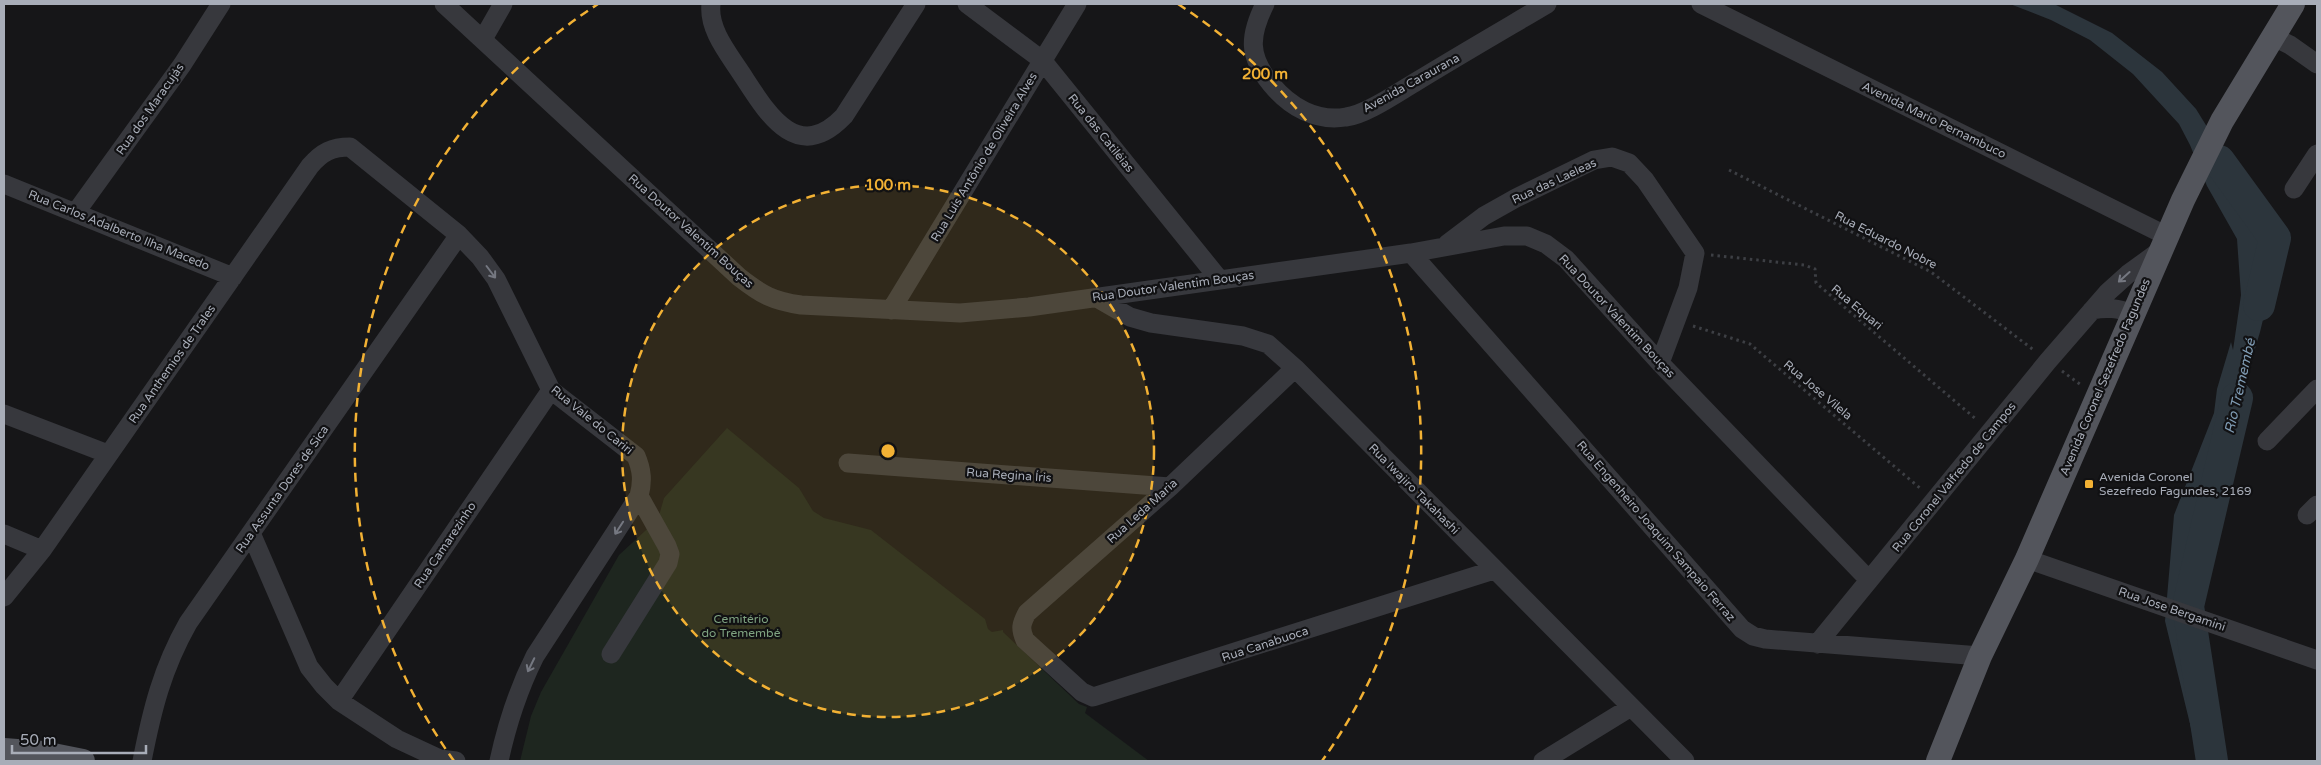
<svg xmlns="http://www.w3.org/2000/svg" width="2321" height="765" font-family="'Varela Round',sans-serif">
<rect width="100%" height="100%" fill="#161618"/>
<path fill="#1e261f" d="M727,428L799,488L813,511L824,518L871,530L985,619L988,629L992,632L1003,630V632L1079,704L1087,707L1085,713L1149,761H520L531,716L541,692L619,555L658,519L664,498Z"/>
<path fill="#2c353c" d="M2010,4H2054L2112,33L2162,72L2196,109L2217,143L2242,190L2268,250L2270,266L2269,295L2260,332L2211,495L2193,629L2197,670L2220,761H2199L2165,621L2174,515L2214,413L2217,389L2231,342L2233,350L2241,295L2237,239L2207,186L2190,145L2179,124L2133,74L2090,40L2051,20Z"/>
<g fill="none" stroke-linecap="round" stroke-linejoin="round">
<path stroke="#2c353c" stroke-width="32" d="M2219,161L2275,238L2259,305
M2212,761L2188,606L2237,398"/>
<path stroke="#3d3f44" stroke-width="3" stroke-dasharray="2.5 4" stroke-linecap="butt" d="M1729,170L1931,272L2035,351
M1711,255L1804,265L1815,269L1816,283L1977,420
M1693,326L1750,344L1921,489
M2062,371L2081,385"/>
<path stroke="#37383d" stroke-width="19" d="M444,4L739,277C762,295 773,301 801,305L960,313L1029,307L1411,253L1504,236H1527L1546,244L1566,259L1660,363L1869,580
M711,4C708,29 728,53 741,73C766,111 796,166 844,116L916,4
M967,4L1042,60L1219,279
M1265,4C1249,36 1248,56 1271,84C1290,107 1316,122 1346,117C1365,115 1397,93 1414,83C1458,56 1503,30 1547,4
M1701,4L2167,236
M2272,36L2290,45L2317,64
M483,39L503,4
M4,184L233,277
M2294,189L2317,154
M76,212L182,65L221,4
M1447,244L1484,216L1516,198L1594,160L1612,157L1629,163L1645,180L1695,253L1688,288L1660,363
M1411,253L1742,629L1753,636L1765,639L1980,656
M1097,298L1130,317L1151,323L1243,336L1268,344L1295,368L1685,761
M891,310L1077,4
M2092,310C2107,307 2118,308 2133,314
M1295,368L1170,487L1027,613C1021,624 1020,629 1025,640L1082,692L1093,697L1494,570
M4,414L108,454
M2267,441L2317,389
M848,463L1170,487
M2307,515L2317,505
M251,533L309,667L324,686L339,701L397,739L440,759L456,761
M4,534L42,550
M2027,559L2317,660
M4,597L42,550L310,166C322,152 332,147 350,147L459,235L480,257L496,279L551,390L636,456C642,470 643,481 639,496L535,656C518,690 507,724 499,761
M1817,644L2048,361L2108,292L2128,274L2161,250
M611,654L668,563L670,554L667,546L639,496
M339,701L551,390
M142,761C152,710 162,669 188,623L459,235
M1543,761L1631,707"/>
<path stroke="#53555c" stroke-width="24" d="M4,750L43,753L83,761
M1938,761L1980,656L2027,559L2183,200L2222,121L2293,4"/>
</g>
<defs><path id="oneway-shaft" d="M-6 0H5M1.5-3L5.5 0L1.5 3" fill="none" stroke-width="1.6" stroke-linecap="round" stroke-linejoin="round" transform="scale(1.25)"/></defs>
<g stroke="#757881">
<use href="#oneway-shaft" transform="translate(491 272) rotate(53)"/>
<use href="#oneway-shaft" transform="translate(2124 277) rotate(138)"/>
<use href="#oneway-shaft" transform="translate(619 528) rotate(123)"/>
<use href="#oneway-shaft" transform="translate(531 665) rotate(116)"/>
</g>
<circle cx="888" cy="451" r="266" fill="#f2b134" fill-opacity=".12"/>
<g fill="none" stroke="#f2b134" stroke-width="2.5" stroke-dasharray="9 6">
<circle cx="888" cy="451" r="266"/>
<path d="M454 761A533 533 0 0 1 598 4M1178 4A533 533 0 0 1 1322 761"/>
</g>
<rect fill="#f2b134" stroke="#111113" stroke-width="2" x="2084" y="479" width="10" height="10" rx="2.5"/>
<g text-anchor="middle" dominant-baseline="central" stroke-width="4.5" stroke-linejoin="round" paint-order="stroke">
<g font-size="12" fill="#a8adb8" stroke="#111113">
<text transform="translate(1411 83) rotate(-29)">Avenida Caraurana</text>
<text transform="translate(150 109) rotate(-55)">Rua dos Maracujás</text>
<text transform="translate(1934 120) rotate(26)">Avenida Mario Pernambuco</text>
<text transform="translate(1101 133) rotate(51)">Rua das Catiléias</text>
<text transform="translate(984 157) rotate(-59)">Rua Luís Antônio de Oliveira Alves</text>
<text transform="translate(1554 181) rotate(-25)">Rua das Laeleas</text>
<text transform="translate(119 230) rotate(22)">Rua Carlos Adalberto Ilha Macedo</text>
<text transform="translate(691 231) rotate(42)">Rua Doutor Valentim Bouças</text>
<text transform="translate(1886 240) rotate(27)">Rua Eduardo Nobre</text>
<text transform="translate(1173 286) rotate(-8)">Rua Doutor Valentim Bouças</text>
<text transform="translate(1857 307) rotate(40)">Rua Equari</text>
<text transform="translate(1617 316) rotate(47)">Rua Doutor Valentim Bouças</text>
<text transform="translate(172 364) rotate(-55)">Rua Anthemios de Trales</text>
<text transform="translate(2105 377) rotate(-67)">Avenida Coronel Sezefredo Fagundes</text>
<text transform="translate(1818 390) rotate(40)">Rua Jose Vilela</text>
<text transform="translate(592 420) rotate(39)">Rua Vale do Cariri</text>
<text transform="translate(1009 475) rotate(4)">Rua Regina Íris</text>
<text transform="translate(1954 477) rotate(-51)">Rua Coronel Valfredo de Campos</text>
<text transform="translate(282 489) rotate(-55)">Rua Assunta Dores de Sica</text>
<text transform="translate(1414 489) rotate(45)">Rua Iwajiro Takahashi</text>
<text transform="translate(1142 511) rotate(-42)">Rua Leda Maria</text>
<text transform="translate(1656 531) rotate(49)">Rua Engenheiro Joaquim Sampaio Ferraz</text>
<text transform="translate(445 545) rotate(-56)">Rua Camarezinho</text>
<text transform="translate(2172 609) rotate(19)">Rua Jose Bergamini</text>
<text transform="translate(1265 644) rotate(-18)">Rua Canabuoca</text>
</g>
<g font-size="12" fill="#a8adb8" stroke="#111113" text-anchor="start">
<text x="2099" y="477">Avenida Coronel<tspan x="2099" dy="14">Sezefredo Fagundes, 2169</tspan></text>
</g>
<g font-size="12" fill="#7fa381" stroke="#111113">
<text x="741" y="619">Cemitério<tspan x="741" dy="14">do Tremembé</tspan></text>
</g>
<g font-size="14" font-style="italic" fill="#7f9bb3" stroke="#111113">
<text transform="translate(2240 386) rotate(-77)">Rio Tremembé</text>
</g>
</g>
<circle cx="888" cy="451" r="8" fill="#f2b134" stroke="#111113" stroke-width="2.5"/>
<g font-size="15" text-anchor="middle" font-weight="bold" fill="#f2b134" stroke="#111113" stroke-width="4.5" stroke-linejoin="round" paint-order="stroke">
<text x="1265" y="79">200 m</text>
<text x="888" y="190">100 m</text>
</g>
<rect width="2321" height="765" fill="none" stroke="#a8adb8" stroke-width="10"/>
<path d="M12 745v8h134v-8" fill="none" stroke="#a8adb8" stroke-width="2.5"/>
<text x="20" y="745" font-size="15" fill="#a8adb8" stroke="#111113" stroke-width="4" paint-order="stroke">50 m</text>
</svg>
